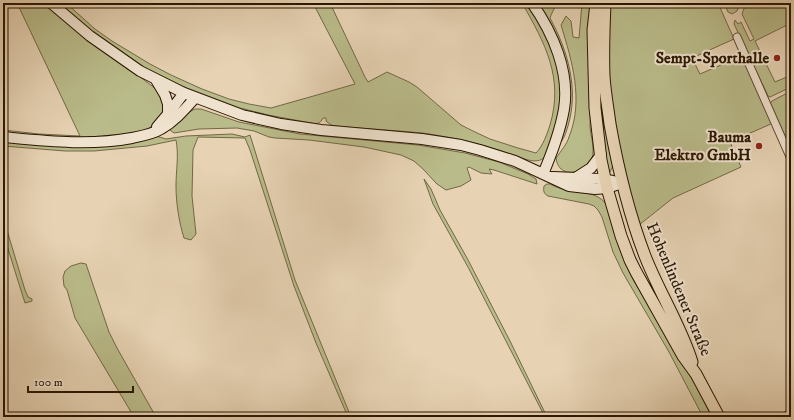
<svg xmlns="http://www.w3.org/2000/svg" width="794" height="420" font-family="'IM FELL DW Pica',serif">
<rect width="100%" height="100%" fill="#e7d3b4"/>
<filter id="stains"><feTurbulence type="fractalNoise" baseFrequency=".005" numOctaves="4"/><feColorMatrix values="0 0 0 0 .2 0 0 0 0 .09 0 0 0 0 .02 0 0 0 .5 -.17"/></filter>
<radialGradient id="worn" r=".72"><stop offset=".6" stop-color="#630" stop-opacity="0"/><stop offset="1" stop-color="#630" stop-opacity=".3"/></radialGradient>
<path fill="#babb8a" stroke="#726846" d="M17,3H46L58,15L156,89L161,95L164,111L152,126L146,130L121,136L86,139L81,137L76,139L3,133V130L39,134L80,136Z
M57,3H66L95,29L112,41L150,64L171,75L202,89L229,99L249,104L271,108L317,95L355,84L313,3H330L365,77L368,82L387,72L409,82L417,87L461,125L475,132L490,139L518,148L536,153C543,146 547,134 550,125C564,78 545,43 522,3H529L546,32L559,70L561,103L556,128L545,157C536,166 521,157 511,154C482,144 452,137 422,133C393,130 365,129 336,126L331,125L326,121V118H323C320,124 317,124 311,123L268,115L240,108L182,86L142,67L119,53Z
M537,3H557L551,15L550,18C568,51 579,89 568,126C566,132 564,141 558,144L568,90Z
M582,3H593L590,127C591,137 595,149 592,158C591,163 588,165 584,167C573,176 558,174 556,158C561,151 567,144 569,137C584,100 572,61 561,25L566,16L571,21L573,37L579,38Z
M608,3H718L734,39L692,58L700,74L742,56L773,123L730,142L741,167L673,198L639,225L621,158L609,88Z
M724,3H740L737,11L732,14L728,12Z
M746,3H791V23L755,41L775,82L789,76L791,80V87L770,97L768,96L734,24L735,20L738,24L741,22L750,41L754,39L742,14Z
M598,42L613,166L610,172H608L607,169L600,104Z
M791,91V154L770,104L772,101Z
M195,109H201L239,122L300,134L418,145L465,153L499,162L528,174L536,179L537,184L494,170L489,169L492,174L481,173L469,167L467,168L471,180L461,186L446,190L437,184L423,169L414,161L401,155L364,147L309,140L275,138L269,137L254,131L237,128L199,129L174,133L170,130L184,115Z
M232,134L245,137L250,135L295,280L351,417H348L316,343L294,286L250,150L245,138L198,137L193,150L192,196L196,234L191,240L184,238C179,222 176,203 176,186C176,170 179,156 176,140L147,146L94,151H65L3,146V140L156,136L166,139L186,136Z
M424,179L431,189L440,210L467,258L510,341L547,417H545L527,382L468,267L433,204Z
M547,184H550C555,187 562,189 568,190C582,194 596,191 606,204L625,261L634,281L695,384L712,417H703L669,352L623,273L613,252L602,217L598,210L594,206L589,204L548,196C544,194 543,191 544,186Z
M3,217L25,290L28,297L32,299V301L25,303L3,233Z
M81,263L86,264L109,332L117,348L156,417H134L75,318L67,290L64,286L63,277L65,271L71,266Z"/>
<g fill="none" stroke-linecap="round" stroke-linejoin="round">
<defs>
<path id="street" d="M737,37L791,159
M785,417L791,412"/>
<path id="secondary" d="M51,3L90,36L140,71L184,93L242,115L281,124L321,130L422,139L461,145L480,150L515,161L569,186L595,189L607,188L622,183
M532,3C553,33 570,72 564,109C560,132 552,153 543,174
M156,80L165,95L168,104V114
M157,127L168,114L184,93
M3,137C46,141 89,146 132,138C142,136 153,134 161,129C175,121 185,109 195,98
M553,177L600,179L613,181
M577,177L591,168L601,155"/>
<path id="primary" d="M596,3L593,30L595,108L601,160L607,188L621,236L630,260L636,272L683,356L696,374L719,417
M605,3C604,27 603,52 604,76C605,92 608,108 610,124C618,169 629,214 645,256C659,292 681,326 692,362"/>
</defs>
<use href="#street" stroke="#58452e" stroke-width="9"/>
<use href="#secondary" stroke="#291601" stroke-width="12"/>
<use href="#primary" stroke="#291601" stroke-width="13"/>
<use href="#street" stroke="#efe2ce" stroke-width="7"/>
<use href="#secondary" stroke="#efe2ce" stroke-width="10"/>
<use href="#primary" stroke="#e7d3b4" stroke-width="11"/>
</g>
<g fill="#8f2418" stroke="#efe2ce" stroke-width="1.5">
<circle cx="777" cy="58" r="4"/>
<circle cx="759" cy="146" r="4"/>
</g>
<g text-anchor="middle" dominant-baseline="central" stroke-width="4" stroke-linejoin="round" paint-order="stroke">
<g font-size="16" font-weight="bold" fill="#291601" stroke="#efe2ce" text-anchor="end">
<text x="769" y="58">Sempt-Sporthalle</text>
<text x="751" y="137">Bauma<tspan x="751" dy="18">Elektro GmbH</tspan></text>
</g>
<g font-size="16" fill="#291601" stroke="#efe2ce">
<text transform="translate(679 289) rotate(67)">Hohenlindener Straße</text>
</g>
</g>
<rect width="794" height="420" fill="none" stroke="#e7d3b4" stroke-width="16"/>
<rect x="4" y="4" width="786" height="412" fill="none" stroke="#291601" stroke-width="2"/>
<rect x="8" y="8" width="778" height="404" fill="none" stroke="#291601"/>
<path d="M28 386v6h105v-6" fill="none" stroke="#291601" stroke-width="2"/>
<text x="34" y="386" font-size="12" fill="#291601" stroke="#efe2ce" stroke-width="3" paint-order="stroke">100 m</text>
<rect width="100%" height="100%" filter="url(#stains)"/>
<rect width="100%" height="100%" fill="url(#worn)"/>
</svg>
